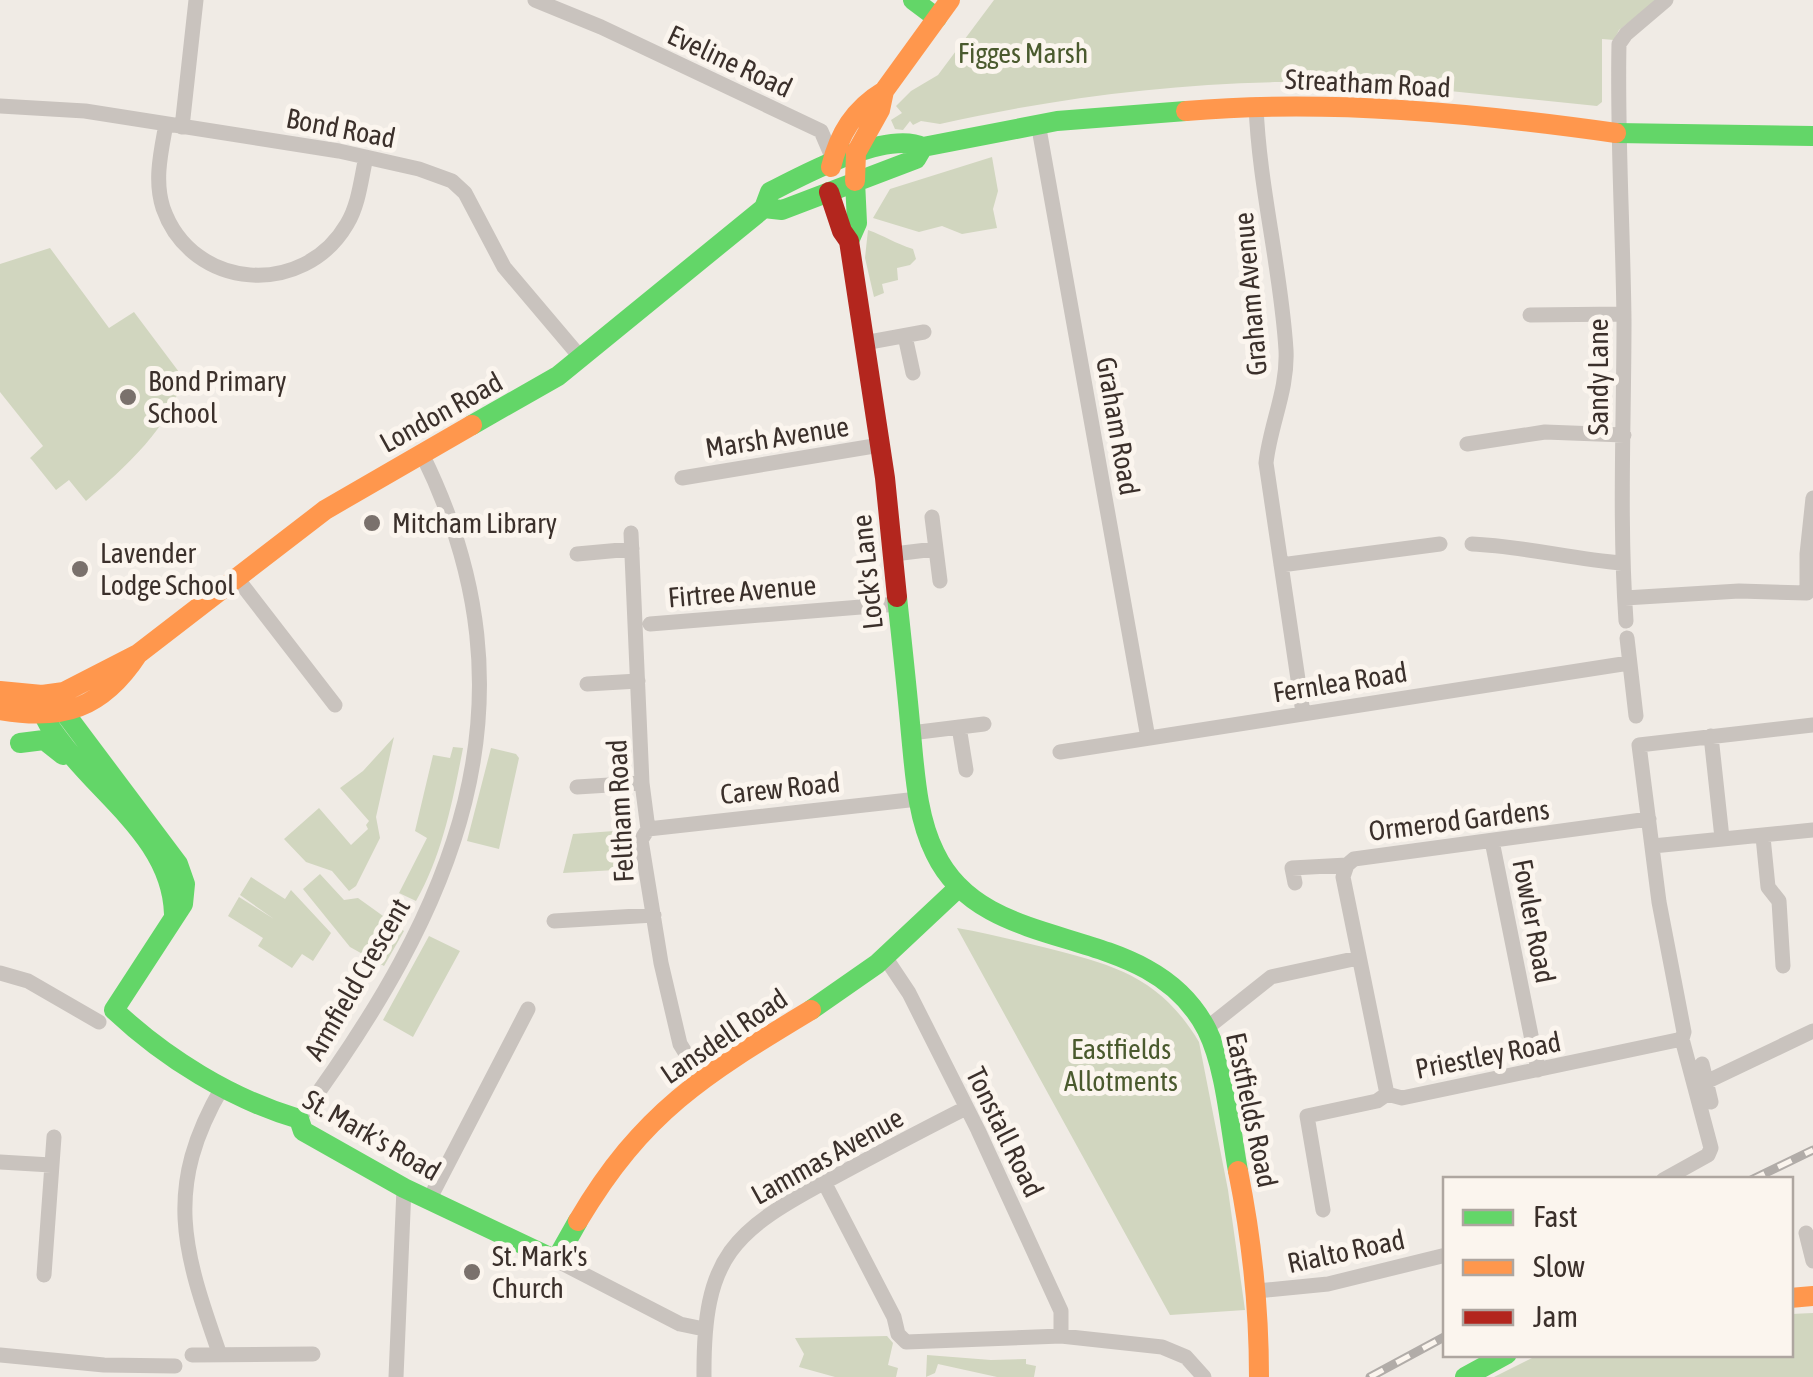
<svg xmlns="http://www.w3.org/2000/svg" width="1813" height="1377" font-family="'Asap Condensed',sans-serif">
<rect width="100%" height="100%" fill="#f0ebe5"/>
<path fill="#d1d6bf" d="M994,0H1657L1619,30L1614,40L1602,39V102L1597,106C1492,96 1385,81 1279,82C1166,84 1050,99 940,124L921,121L913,125L910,121L903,130L895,129L891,120L902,113L896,106L911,91L938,75Z
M992,157L998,191L993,209L997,228L962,234L942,226L919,232L873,218L890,189Z
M868,230C885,236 894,243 913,249L916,259L910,265L897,268L898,280L882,284L884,293L874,297L865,258Z
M50,248L109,328L134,312L182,376C175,424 122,470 86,501L69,480L56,490L32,460L30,458L43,446L0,392V264Z
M394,737L376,817L380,838L356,886L349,891L332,871L306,862L284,839L319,808L351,845L368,829L366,825L369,821L340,788L363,771Z
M453,747L463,748C453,800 442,856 416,901L399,893L427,838L415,831L433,755L450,758Z
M491,748L516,754L519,758L499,849L467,841Z
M628,830L633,869L563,873L573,834Z
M320,874L344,900L358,898L404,931L384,966L350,947L303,889Z
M251,877L285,899L291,890L331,933L313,961L302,954L292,968L258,946L263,938L228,916L239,897L274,919L240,895Z
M957,928C987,933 1017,941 1047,948C1115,965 1161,978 1199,1042L1228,1190L1245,1310L1170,1315Z
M429,936L460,951L413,1037L383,1020Z
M1813,1313V1377H1494L1538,1355L1790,1354L1791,1314Z
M887,1336L893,1343L888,1365L898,1368L896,1377H835L799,1367L804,1354L795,1338Z
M927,1355L991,1360L1026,1359V1364L1036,1366L1034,1377H997L938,1364L935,1373L926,1377Z"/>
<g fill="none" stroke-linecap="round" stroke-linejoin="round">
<path stroke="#c9c3be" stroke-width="15" d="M535,0L601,27L821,131L833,159
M1256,105C1259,187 1281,268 1286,350C1288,390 1270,425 1266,463L1303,713
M0,106L85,111L339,151L419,169L452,181L465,193L504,267L581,358
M1038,123L1148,738
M166,124C161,152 154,180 163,208C192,291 304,298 347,224C359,204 361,179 366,157
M182,127L196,0
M1530,315L1624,314
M905,336L913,373
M864,343L924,332
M1467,444L1545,432L1624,435
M682,478L880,445
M932,517L940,581
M631,533L642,783L648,829L641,840L661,963L680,1044L701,1078
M1472,544C1523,546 1571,559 1622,563
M577,554L632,549
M894,554L935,549
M1281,565L1440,544
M236,577L335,705
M1625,598L1739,591L1807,593V554L1813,498
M1626,621C1619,521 1624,421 1624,321C1623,228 1617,137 1619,44L1626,34L1666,0
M650,624L898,604
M1627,638L1636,716
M587,684L638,681
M959,727L966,770
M911,733L984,724
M1711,736L1722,838
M1060,752L1629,663
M577,787L642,783
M648,829L918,799
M1763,837L1768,887L1779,901L1783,966
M1492,841L1538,1070
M1653,846L1813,830
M1347,865L1343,877L1387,1094
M1295,883L1292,868L1347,865L1354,859L1649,819
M554,921L654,915
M885,957L909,993L978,1130L1061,1311V1336
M0,973L28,981L99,1022
M1207,1028L1271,977L1358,958
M1702,1064L1711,1102
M1706,1082L1813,1031
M299,1119C453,910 546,705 422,454
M0,1162L51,1165
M1663,1180L1708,1155L1711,1148L1682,1039L1684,1032L1659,902L1639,745L1813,725
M824,1182L894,1317L898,1334L906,1342L1061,1336L1162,1347L1186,1357L1204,1377
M429,1200L528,1009
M1323,1210L1307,1116L1377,1101L1387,1094L1402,1098L1682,1039
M1806,1233L1813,1261
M556,1260L680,1324L704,1329
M44,1275L54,1137
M1257,1291L1328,1284L1446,1255
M0,1355L104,1365L175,1366
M192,1355L313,1354
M220,1355C183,1250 163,1188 223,1086
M396,1377L404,1188
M704,1377C703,1255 732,1231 836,1176C879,1153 922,1130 966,1108"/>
<path stroke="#63d668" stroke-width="20" d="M913,0L937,18
M1616,133L1813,136
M764,208L782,210L916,159L923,147
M849,241L857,223L855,181
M472,425L558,376L764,208L770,192C805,174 886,130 923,147L1057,121L1186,111
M897,597C902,643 907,689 911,734C915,774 917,817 935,853C987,962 1149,916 1207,1030C1226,1068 1230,1128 1238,1171
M20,743L44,740L63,755
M174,914C172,842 106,800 65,747C56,735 44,722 42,707L48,696L58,704L178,864L185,884L183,904L114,1010C165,1058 231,1099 299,1119L303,1131L404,1188L556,1260L578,1221
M811,1010L877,964L957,889
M1465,1377L1507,1354"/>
<path stroke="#ff974d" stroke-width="20" d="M1186,111C1329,99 1474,113 1616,133
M831,167C839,134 854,109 884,91
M855,181L856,153L880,110L884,91L950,0
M0,691L42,695L64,692L138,654
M0,710C63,721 102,709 138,654L325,510L472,425
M1238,1171C1252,1240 1259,1307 1259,1377
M578,1221C643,1111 705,1074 811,1010
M1790,1298L1813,1296"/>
<path stroke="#b3261e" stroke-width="20" d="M829,192L842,231L849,241L885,478L897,597"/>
<defs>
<path id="rail" d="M1751,1180L1813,1150
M1370,1377L1446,1336"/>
</defs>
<use href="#rail" stroke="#b1aca8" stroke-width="9"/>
<use href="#rail" stroke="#fbf5ee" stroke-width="5" stroke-dasharray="15" stroke-linecap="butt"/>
</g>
<g fill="#7a716c" stroke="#fbf5ee" stroke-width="4">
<circle cx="128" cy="397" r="10"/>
<circle cx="372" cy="523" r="10"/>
<circle cx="80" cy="569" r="10"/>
<circle cx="472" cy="1272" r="10"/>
</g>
<g text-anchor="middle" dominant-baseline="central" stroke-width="10" stroke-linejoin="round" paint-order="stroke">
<g font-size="28" fill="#4a5a2e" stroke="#fbf5ee">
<text x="1023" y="53">Figges Marsh</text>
<text x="1121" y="1049">Eastfields<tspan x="1121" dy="32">Allotments</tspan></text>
</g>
<g font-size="28" fill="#3b302b" stroke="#fbf5ee">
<text transform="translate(730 61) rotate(25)">Eveline Road</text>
<text transform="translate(1368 83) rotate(3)">Streatham Road</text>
<text transform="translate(341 128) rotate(11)">Bond Road</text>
<text transform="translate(1250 294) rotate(-95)">Graham Avenue</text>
<text transform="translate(1598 377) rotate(-90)">Sandy Lane</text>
<text transform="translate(441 412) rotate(-29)">London Road</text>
<text transform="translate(1118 426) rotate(80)">Graham Road</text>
<text transform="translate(777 437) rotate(-9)">Marsh Avenue</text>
<text transform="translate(867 572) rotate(-96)">Lock's Lane</text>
<text transform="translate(742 591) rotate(-5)">Firtree Avenue</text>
<text transform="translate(1340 682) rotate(-9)">Fernlea Road</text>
<text transform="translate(780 788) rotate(-6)">Carew Road</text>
<text transform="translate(620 811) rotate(-93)">Feltham Road</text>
<text transform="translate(1459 820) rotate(-7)">Ormerod Gardens</text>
<text transform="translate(1534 921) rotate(79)">Fowler Road</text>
<text transform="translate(357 979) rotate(-60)">Armfield Crescent</text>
<text transform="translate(724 1036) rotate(-34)">Lansdell Road</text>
<text transform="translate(1488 1055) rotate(-11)">Priestley Road</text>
<text transform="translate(1252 1110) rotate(78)">Eastfields Road</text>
<text transform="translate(1005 1132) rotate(64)">Tonstall Road</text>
<text transform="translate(372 1135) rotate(30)">St. Mark's Road</text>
<text transform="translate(827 1156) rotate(-29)">Lammas Avenue</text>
<text transform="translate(1346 1251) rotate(-12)">Rialto Road</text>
</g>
<g font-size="28" fill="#3b302b" stroke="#fbf5ee" text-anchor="start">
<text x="148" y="381">Bond Primary<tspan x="148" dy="32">School</tspan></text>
<text x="392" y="523">Mitcham Library</text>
<text x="100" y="553">Lavender<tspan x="100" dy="32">Lodge School</tspan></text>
<text x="492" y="1256">St. Mark's<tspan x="492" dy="32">Church</tspan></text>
</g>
</g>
<rect x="1443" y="1177" width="350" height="180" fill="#fbf5ee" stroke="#aea6a0" stroke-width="2.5"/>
<rect x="1463" y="1210" width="50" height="15" fill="#63d668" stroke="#aea6a0" stroke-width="2.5"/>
<text x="1533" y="1227" font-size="30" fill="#3b302b">Fast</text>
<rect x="1463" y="1260" width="50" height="15" fill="#ff974d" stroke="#aea6a0" stroke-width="2.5"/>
<text x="1533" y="1277" font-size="30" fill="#3b302b">Slow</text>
<rect x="1463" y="1310" width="50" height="15" fill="#b3261e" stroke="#aea6a0" stroke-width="2.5"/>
<text x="1533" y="1327" font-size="30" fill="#3b302b">Jam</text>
</svg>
